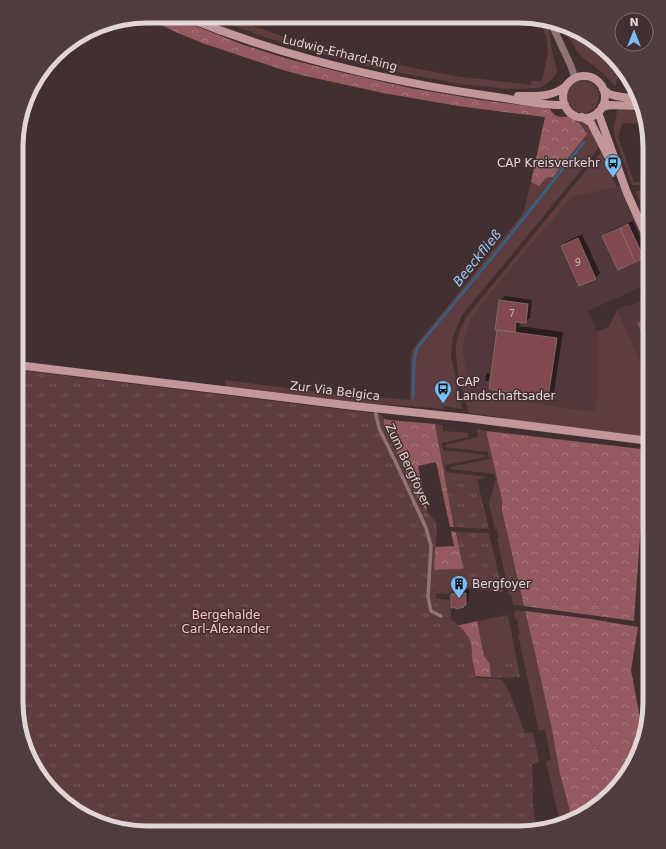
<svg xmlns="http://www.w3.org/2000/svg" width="666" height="849" font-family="'DejaVu Sans',sans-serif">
<defs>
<pattern id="forest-crowns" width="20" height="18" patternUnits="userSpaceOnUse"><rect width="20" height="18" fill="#945a5f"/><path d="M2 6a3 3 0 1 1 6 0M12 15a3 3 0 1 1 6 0" fill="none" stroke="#a8787d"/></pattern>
<pattern id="park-tufts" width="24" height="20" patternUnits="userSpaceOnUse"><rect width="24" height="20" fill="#5e3d3f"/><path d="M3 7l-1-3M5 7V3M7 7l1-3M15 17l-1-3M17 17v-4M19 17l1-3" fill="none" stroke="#75585a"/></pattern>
</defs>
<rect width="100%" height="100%" fill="#422f30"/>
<path fill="#52383a" d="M620,186L650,254V283L588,311L597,332L596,412L472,394L465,363L463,347L465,336L471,320L482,304L534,241L541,233L545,230L572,197Z
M648,298H650V382L617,310L627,305L628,306Z"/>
<path fill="#5e3d3f" d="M205,16H225L296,41L368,59L455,76L531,85V81H542L548,53L546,36L538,18L544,20L550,33L551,47L557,70L556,75L548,83L541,87L536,88L522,89H507L461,84L385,70L347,61L285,44Z
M566,33H577L592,38L624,73L617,79L616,86L598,69L582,57L577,51Z
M567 97a16 16 0 1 1 32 0a16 16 0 1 1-32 0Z
M617,108L640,111L644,124L622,123L618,137L634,182L648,181L650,193L641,195L650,214V225L635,191L648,190L647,185H632L614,135C613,126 617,118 617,108Z
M577,121C591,124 594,135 599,147L584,167L462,315L453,337L451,355L462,409L443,406V409L410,406L347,402L226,387L225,383V380L327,393L410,400L411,357L412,350L521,216L524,210L531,182L539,185L546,178L553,177L586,134Z
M601,152L617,187L572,197L545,230L541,233L534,241L482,304L471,320L465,336L463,347L465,363L472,394L596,412L597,332L609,327L617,310L650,382V438L528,423L492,416L469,413C463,392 455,368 456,346C457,335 462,326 467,316Z
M435,424L443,425V431L468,433V437L442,443L443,450L485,455V457L445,465L446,472L489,477L477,480L446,483Z
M477,429L486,431L502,500V511L524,606L513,605L511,594H509L497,538L499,537L497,529H495L489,503L496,479L494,474L450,469V467L489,459L488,452L445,447V445L478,437Z
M464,569L467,588L450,592L449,594L431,593L432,570Z
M434,598L450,600L452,629Z
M515,610L525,611L535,653L551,725L560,774L572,819L560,823L546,761L551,760L545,729L539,731L518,635L520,634L517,619H515L514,614L515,613Z
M508,615L514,646L500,656L498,678L491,677L490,664L484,656L477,621Z"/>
<path fill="url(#forest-crowns)" d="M147,16H170L244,45L288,59L340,72L410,88L481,100L550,109C555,117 559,118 569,116L580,124L587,134L553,177L546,178L539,186L531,182L545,117L496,111L458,106L383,93L301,75L286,71L202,43L178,33L144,17Z
M379,418L389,420L435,424L454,527H450L436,462L418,466L430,526Z
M486,431L650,450V482L644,481L634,621L524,606L502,511V500Z
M451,531L456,532L464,569L432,570L435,547L454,546Z
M525,611L591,619L638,627L631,670L640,718L647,719L628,775L584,816L572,819L560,774L551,725L535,653Z
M477,621L484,656L490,664L491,677L472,676L452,627Z"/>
<path fill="url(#park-tufts)" d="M17,370L379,414L384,418V425L388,435L398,454L418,499L432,518L436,522L437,530C435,548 432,583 437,600C441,617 460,622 468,636C472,643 472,650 472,657C473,664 475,671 476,678L501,679C513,696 517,714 525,733L533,732L539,762L532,764C534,786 530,809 538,830L527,833H138L74,811L33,767L16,702Z
M477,480L489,529L454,527L446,483Z
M456,532L489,533L503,592L467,588Z
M514,646L520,677L498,678L500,654Z"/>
<path fill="#0007" d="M633,221L647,253L643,258L603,236L608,232Z
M582,234L600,273L596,278L580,285L562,246L566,242Z
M505,296L532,300L530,318L525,322H520L519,326L563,332L554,391L548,397L490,388L498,330L500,301Z
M650,316V347L639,323L643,318Z
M487,373L490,374L489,380L488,381H485L486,375Z
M469,590L468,601L463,606L452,595L455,592Z"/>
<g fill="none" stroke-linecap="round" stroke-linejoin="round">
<path stroke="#346286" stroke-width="2.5" d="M631,88L633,84
M413,398L414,361L417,348L500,248L584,142"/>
</g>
<path fill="#81484e" stroke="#7f6a6b" d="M628,224L644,258L635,262L620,228Z
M620,228L635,262L618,270L602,236Z
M578,238L596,279L579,286L561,246Z
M499,300L528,304L526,323L516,322L515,332L497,330H495Z
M650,317V333L644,336L638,323Z
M497,330L557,338L548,398L489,389Z
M650,333V349L644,336Z
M466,593V605L463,606L464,607L456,609L455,607L451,608V594Z"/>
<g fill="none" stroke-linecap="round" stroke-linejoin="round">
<path stroke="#907476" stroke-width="3.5" d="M376,408V415L379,428L397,465L426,528L431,546L428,597L431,611L441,616"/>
<path stroke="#907476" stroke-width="7" d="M551,23L571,66L575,78"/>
<path stroke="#c3979a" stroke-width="8" d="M183,16C281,56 385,81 490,96C515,99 540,106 565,105
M563 97a21 21 0 1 1 42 0a21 21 0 1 1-42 0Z
M603,89L609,94L616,96L637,99
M518,96C536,96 551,98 566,86
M602,107L610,105L639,106
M598,112L627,193L650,244
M582,117L591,123L611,162
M17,365L354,406L467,418L650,441"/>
</g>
<defs>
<symbol id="bus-pin" viewBox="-11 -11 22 30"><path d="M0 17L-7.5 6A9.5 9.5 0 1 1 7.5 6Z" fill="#78bff7" stroke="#422f30"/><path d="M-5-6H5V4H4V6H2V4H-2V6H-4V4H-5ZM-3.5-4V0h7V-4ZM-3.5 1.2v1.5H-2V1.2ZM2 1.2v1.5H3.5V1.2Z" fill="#111"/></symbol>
<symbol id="building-pin" viewBox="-11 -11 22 30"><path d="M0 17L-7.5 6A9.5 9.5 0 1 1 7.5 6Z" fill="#78bff7" stroke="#422f30"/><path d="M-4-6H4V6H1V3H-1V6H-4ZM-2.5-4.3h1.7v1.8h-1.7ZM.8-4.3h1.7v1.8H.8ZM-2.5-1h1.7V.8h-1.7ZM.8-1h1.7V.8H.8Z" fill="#111"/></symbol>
</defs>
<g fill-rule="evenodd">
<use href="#bus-pin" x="603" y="153" width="20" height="27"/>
<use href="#bus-pin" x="433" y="379" width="20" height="27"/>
<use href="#building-pin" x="449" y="574" width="20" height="27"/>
</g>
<g text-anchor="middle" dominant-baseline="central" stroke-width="3" stroke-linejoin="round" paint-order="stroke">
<g font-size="10" fill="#cab2b4">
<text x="578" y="262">9</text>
<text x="512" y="313">7</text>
</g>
<g font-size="12" fill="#e2d5d6" stroke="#422f30">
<text transform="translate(340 53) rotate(14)">Ludwig-Erhard-Ring</text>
<text transform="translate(335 391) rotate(7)">Zur Via Belgica</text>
<text transform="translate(408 465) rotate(65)">Zum Bergfoyer</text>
</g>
<g font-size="12" fill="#e2d5d6" stroke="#422f30" text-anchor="start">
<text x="600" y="163" text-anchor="end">CAP Kreisverkehr</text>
<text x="456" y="382">CAP<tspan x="456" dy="14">Landschaftsader</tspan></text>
<text x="472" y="584">Bergfoyer</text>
</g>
<g font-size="12" fill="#fec6c9" stroke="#422f30">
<text x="226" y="615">Bergehalde<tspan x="226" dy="14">Carl-Alexander</tspan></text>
</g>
<g font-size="13" font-style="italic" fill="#97cffc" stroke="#422f30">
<text transform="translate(477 258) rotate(-51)">Beeckfließ</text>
</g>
</g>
<path d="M0 0H666V849H0ZM147 23H519A124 124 0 0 1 643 147V702A124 124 0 0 1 519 826H147A124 124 0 0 1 23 702V147A124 124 0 0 1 147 23Z" fill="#4f3c3d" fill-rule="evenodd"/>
<path fill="none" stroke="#e2d5d6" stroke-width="5" d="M147 23H519A124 124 0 0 1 643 147V702A124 124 0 0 1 519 826H147A124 124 0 0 1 23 702V147A124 124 0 0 1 147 23Z"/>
<g transform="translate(634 32)"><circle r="19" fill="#422f30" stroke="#827172"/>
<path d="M0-3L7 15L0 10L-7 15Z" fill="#78bff7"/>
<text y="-6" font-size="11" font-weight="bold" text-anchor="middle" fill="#e2d5d6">N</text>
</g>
</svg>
